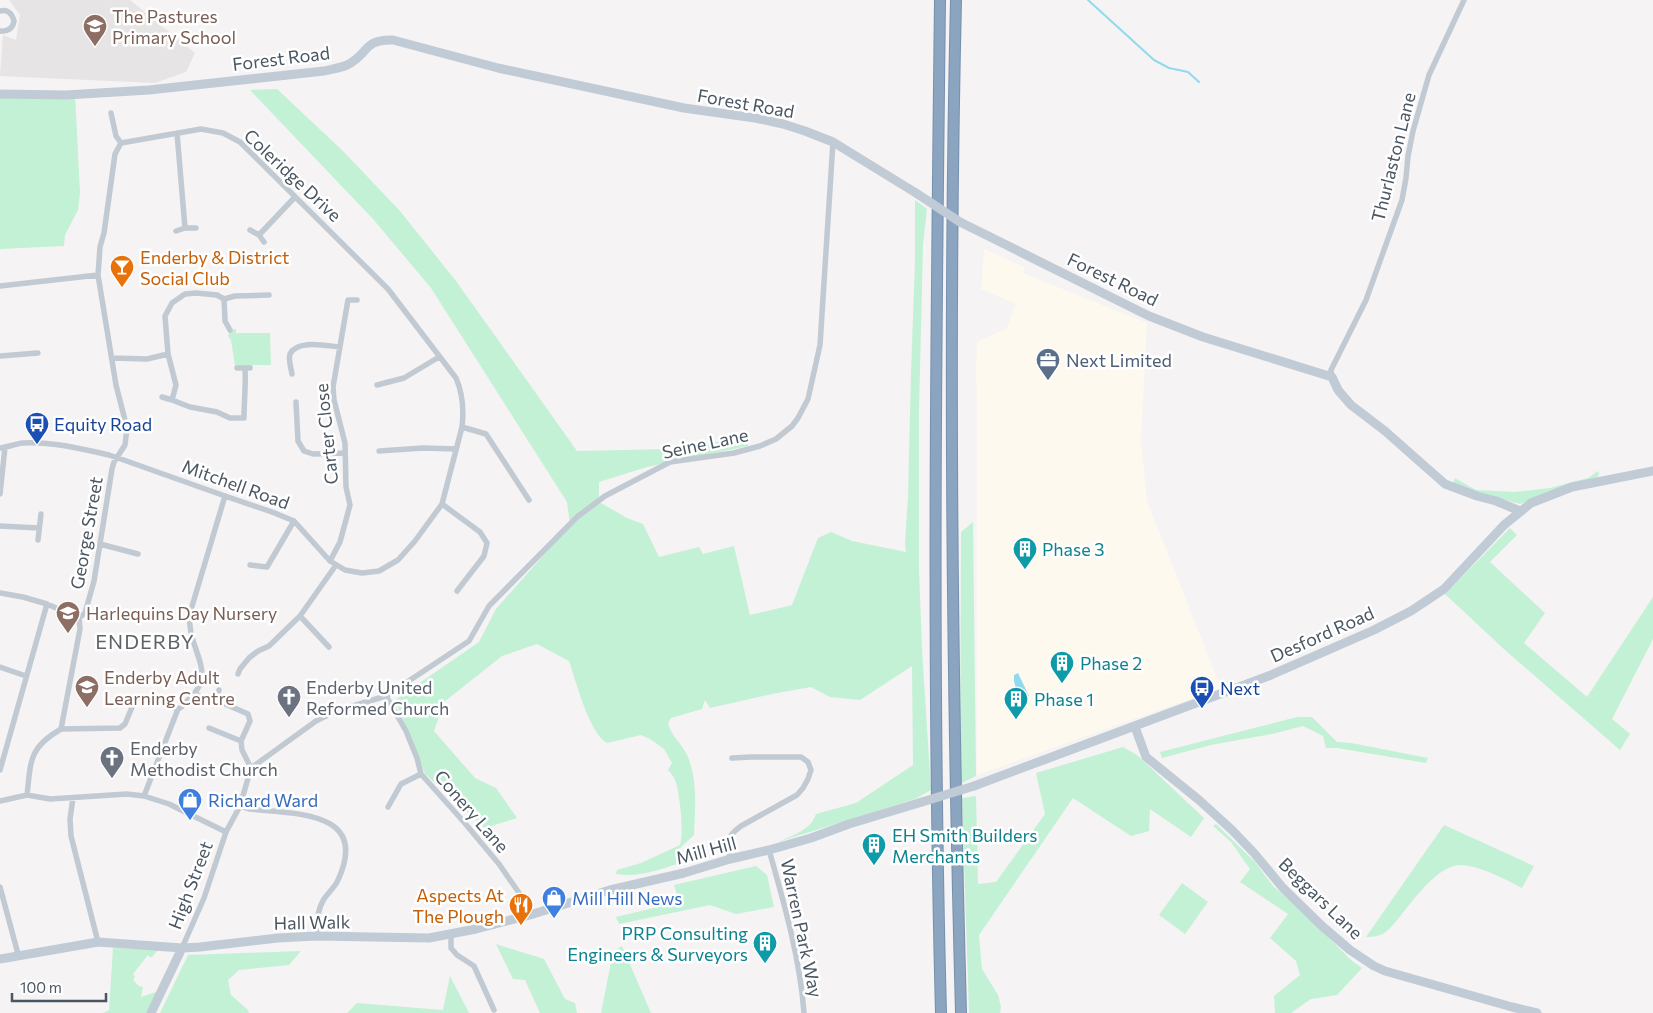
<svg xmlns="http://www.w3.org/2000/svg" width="1653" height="1013" font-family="Commissioner,sans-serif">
<rect width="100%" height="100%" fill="#f5f3f3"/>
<path fill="#fdf9ef" d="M984,249L1024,267L1023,273L1147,323L1141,441L1147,501L1221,688L977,775V400L976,372L977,342L1007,328L1016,304L981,289Z"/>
<path fill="#e6e4e5" d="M9,0H130L195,53L186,72L155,83L0,76L3,35L16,40L20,15Z"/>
<path fill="#c3f1d5" d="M277,89L343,151L400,211L456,281L577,451L669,449L746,438L748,446L647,467L599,482V502L627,518L643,524L659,557L699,547L703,554L734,546L750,615L792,605L818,538L831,532L852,541L906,552L905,543L908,497L911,372L915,262V200L927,209L923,244L919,410V569L922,650L931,790L915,799L778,842C793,835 811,830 816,814L856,803L913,765L912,666L860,700L830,697L811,687L772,694L710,708L705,700L702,709L671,718L668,723C672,738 682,743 688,757C698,782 695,809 694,835L679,849L683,862C661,869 639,878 616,874L617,870L641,863L680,845C684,833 680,792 675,780C674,777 671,773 668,770L672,763L664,749L650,739L641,735L607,743C589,733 576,681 569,661L537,644L502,656L444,702L434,731L475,778L496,788L517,818L485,828L425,774L395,700L479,642L496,609L570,525L567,502L431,288L373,219L250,90Z
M0,94H75L80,193L78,210L65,235L64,246L0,249Z
M236,329V333H270L271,365H253L250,368L235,366L231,340L228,336L230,330Z
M1598,471L1599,474L1597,478L1552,490L1520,504L1470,490L1453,483L1455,478L1476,490L1515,492L1550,488L1588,478Z
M973,522L976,776L960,784L961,532Z
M1510,528L1517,535L1490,562L1545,613L1524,643L1587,697L1653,597V639L1612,719L1630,734L1620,750L1505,650L1445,594Z
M1297,717H1312L1337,742L1351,743L1428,758L1426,763L1337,748H1326L1323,736L1303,726L1272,734L1211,745L1162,758L1160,752Z
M1123,747L1137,755L1204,818L1191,837L1150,809L1149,831L1131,836L1073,798L979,935L982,969L998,995L1001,1007L1000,1013H969L962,798L976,796L978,884L996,882L1045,814L1036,773Z
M1216,824L1255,862L1273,886L1304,913L1351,960L1362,968L1337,995L1311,999L1291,1013H1275L1274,996L1300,975L1296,961L1270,938L1288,914L1240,882L1250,869L1231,842L1213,826Z
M1444,825L1534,866L1522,888C1507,880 1478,865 1461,865C1438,864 1411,903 1398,919C1387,932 1383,937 1366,937Z
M756,866L767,875L774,907L736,914L710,905L619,924L616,917L679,902L674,885Z
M1182,883L1208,902L1185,934L1159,915Z
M496,944L544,959L565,999L575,1003L577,1013H540L525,980L513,979Z
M622,946L651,1013H601L613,952Z
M113,948L158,950L151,958L148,955L133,974L135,977L133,980L139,986L143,987L141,997L159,991L147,1013H103L109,1010Z
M301,951L289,965L239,970L228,980L231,995L248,1010L249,1013H160L188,955Z
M450,976L469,1013H347L357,1003L443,1010Z"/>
<path fill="#90daee" d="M1018,673L1029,696L1023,699V695L1017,692L1014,681V675Z"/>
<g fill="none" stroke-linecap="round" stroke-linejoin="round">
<path stroke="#90daee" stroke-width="2" d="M1088,0L1154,60L1169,68L1188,72L1199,82"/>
<defs>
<path id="highway" d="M940,0C936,338 932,675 941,1013
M956,0C948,338 952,676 961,1013"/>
</defs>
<use href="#highway" stroke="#7690ad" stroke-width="12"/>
<path stroke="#c1cad2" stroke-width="5.5" d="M0,11C7,9 12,13 14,21C13,28 8,32 0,31
M111,113L116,136L121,143
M177,133L185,228
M250,230L259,235L264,242
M176,231L185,228H196
M259,235L295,197
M0,286L98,275
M224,299L225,321L230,330
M0,356L38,353
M112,358L147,359L168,354
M237,368H250
M245,368C246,385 244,401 244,418H230L217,412L190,407L172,400L176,385L168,354L165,316L172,303L185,294L196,293L217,295L224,299L235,296L269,295
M292,374C291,368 288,359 290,354C297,339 327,346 340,347
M1332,377L1331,370L1366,300L1402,200L1406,178L1408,156L1413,131L1429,75L1464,0
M377,385L404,378L439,357
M162,397L172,400
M296,402L298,441L304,451L313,454L344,453
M462,427L486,434L529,500
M0,448C8,447 15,444 23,443C51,441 82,449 109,455L118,458L225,496L272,512L294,521L330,561L345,570L362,573L379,571L398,560L415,541L442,504L462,427C464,410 463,394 456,378L388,289L240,142L223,133L201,129L121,143L115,154L104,233L100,247L98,275L116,385L127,428L125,445L114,462L112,469L94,581L85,613L79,618
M379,451L423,448L456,449
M0,494L5,447
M442,504L480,532L487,543L484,556L457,591
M0,526L39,528
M38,540L41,514
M100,544L138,554
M330,561L340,542L350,505L346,487L345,443L334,400L333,387L348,300H357
M250,565L267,567L294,521
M0,593L23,597L47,604L79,618
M300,616L329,647
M0,667L26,676
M238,674L240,669L249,658L258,651L269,646L300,616L336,565
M195,693L203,699L216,700L248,714L250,721L241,741
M386,696L406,731L417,758L421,774L463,821L499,864L524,900L530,915
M216,700L219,690
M209,728L241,741
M61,729L80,629L79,618
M241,741L242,750L251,768
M0,770L47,604
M27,795C31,762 28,748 61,729L120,728L125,724L135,700C147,690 165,707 178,709C183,707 185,703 189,699C217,674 191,652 190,625C189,621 190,617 190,613L225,496
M144,796L178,709
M73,798L70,819L71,836L98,942
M0,801L27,795L50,799L127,794L144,796L169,804L226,832
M240,806L250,809C296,814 370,811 338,880C335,887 328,893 324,899C317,910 317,923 316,936
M388,807L401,784L421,774
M769,850C784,903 800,958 804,1013
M730,859C727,842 726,837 741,826L797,795L803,788L808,779L811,770L808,762L801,757H751L732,758
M0,887L18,954
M451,934V948L457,955L474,966L494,1010
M182,948L204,898L226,832L240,806L251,768L316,721L336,711L386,696L469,641L489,606L577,517L605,496L670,462L734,453L760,446L776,439L792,426L798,418L808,399L820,345L833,142"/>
<path stroke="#c1cbd6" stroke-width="9" d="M0,94L66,95L149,90L324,71C332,69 340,68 347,65C369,54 363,39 393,40L498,68L684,108L755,118L783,124L805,131L833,142L916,193
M960,222L1149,316L1203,337L1332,377L1338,390L1351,405L1385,431L1445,484L1477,496L1496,501L1520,511
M1135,727L1146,757L1199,800L1232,830L1254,853L1283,888L1322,926L1350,950L1374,966L1385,971L1512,1007L1537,1013
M974,786L1271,675L1374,630L1411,611L1444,589L1504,525L1531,503L1572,487L1653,471
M0,959L98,942L182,948L200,947L278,938L316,936L429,938L476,929L530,915L610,890L684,873L730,859L769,850L811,838L849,824L922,802
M151,1013L182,948"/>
<use href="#highway" stroke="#8ba5c1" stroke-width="10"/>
<path stroke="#c1cbd6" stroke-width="9" d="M916,193L960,222
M922,802L974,786"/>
</g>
<defs>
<symbol id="school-pin" viewBox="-11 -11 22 30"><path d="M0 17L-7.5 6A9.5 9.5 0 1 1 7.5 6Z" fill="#8d6e63" stroke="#fff"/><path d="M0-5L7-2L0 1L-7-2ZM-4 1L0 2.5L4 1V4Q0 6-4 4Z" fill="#fff"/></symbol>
<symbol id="bar-pin" viewBox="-11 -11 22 30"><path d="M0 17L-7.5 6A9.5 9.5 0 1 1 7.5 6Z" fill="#e8710a" stroke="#fff"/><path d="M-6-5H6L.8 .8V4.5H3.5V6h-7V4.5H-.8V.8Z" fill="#fff"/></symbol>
<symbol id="office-pin" viewBox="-11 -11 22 30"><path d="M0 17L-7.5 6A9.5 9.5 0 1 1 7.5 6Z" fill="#5c6f8a" stroke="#fff"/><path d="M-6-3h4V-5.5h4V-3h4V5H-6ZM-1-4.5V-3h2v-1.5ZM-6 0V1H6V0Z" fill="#fff"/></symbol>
<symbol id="bus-pin" viewBox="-11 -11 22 30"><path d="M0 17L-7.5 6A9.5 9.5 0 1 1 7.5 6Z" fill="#1a4fb4" stroke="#fff"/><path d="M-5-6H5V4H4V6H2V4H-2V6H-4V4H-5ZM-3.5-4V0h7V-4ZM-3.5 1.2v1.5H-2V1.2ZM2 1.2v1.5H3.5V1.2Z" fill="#fff"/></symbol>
<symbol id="building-pin" viewBox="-11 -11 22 30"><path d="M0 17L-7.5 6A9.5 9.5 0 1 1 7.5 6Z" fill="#0f9aa8" stroke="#fff"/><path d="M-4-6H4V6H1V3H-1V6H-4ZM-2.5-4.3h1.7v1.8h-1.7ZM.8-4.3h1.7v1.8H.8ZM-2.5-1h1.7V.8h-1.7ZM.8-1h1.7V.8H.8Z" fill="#fff"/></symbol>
<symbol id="university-pin" viewBox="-11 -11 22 30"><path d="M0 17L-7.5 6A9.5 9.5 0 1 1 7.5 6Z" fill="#8d6e63" stroke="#fff"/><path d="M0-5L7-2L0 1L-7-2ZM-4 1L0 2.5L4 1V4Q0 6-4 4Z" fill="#fff"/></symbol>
<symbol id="church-pin" viewBox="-11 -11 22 30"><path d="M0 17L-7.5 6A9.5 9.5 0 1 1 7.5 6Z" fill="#6b7280" stroke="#fff"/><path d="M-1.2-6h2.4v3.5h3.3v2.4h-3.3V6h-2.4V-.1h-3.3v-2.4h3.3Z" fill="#fff"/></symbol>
<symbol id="shop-pin" viewBox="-11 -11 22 30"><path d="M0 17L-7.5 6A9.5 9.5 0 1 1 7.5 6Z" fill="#3f7fe0" stroke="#fff"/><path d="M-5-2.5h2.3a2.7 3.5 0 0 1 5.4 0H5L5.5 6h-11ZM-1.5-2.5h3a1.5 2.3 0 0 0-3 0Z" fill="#fff"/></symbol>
<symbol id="restaurant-pin" viewBox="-11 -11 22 30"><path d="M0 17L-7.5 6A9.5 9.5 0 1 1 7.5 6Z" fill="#e8710a" stroke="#fff"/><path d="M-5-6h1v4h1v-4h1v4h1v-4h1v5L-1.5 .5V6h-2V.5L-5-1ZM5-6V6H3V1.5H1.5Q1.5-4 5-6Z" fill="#fff"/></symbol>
</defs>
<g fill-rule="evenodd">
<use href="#school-pin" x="81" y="12" width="28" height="38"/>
<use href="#bar-pin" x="108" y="253" width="28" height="38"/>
<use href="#office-pin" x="1034" y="346" width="28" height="38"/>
<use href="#bus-pin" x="23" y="410" width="28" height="38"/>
<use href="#building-pin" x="1011" y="535" width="28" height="38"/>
<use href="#school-pin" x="54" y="599" width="28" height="38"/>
<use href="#building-pin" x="1048" y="649" width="28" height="38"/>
<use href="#university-pin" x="73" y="673" width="28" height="38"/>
<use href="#bus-pin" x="1188" y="674" width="28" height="38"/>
<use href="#church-pin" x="275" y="683" width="28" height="38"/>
<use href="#building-pin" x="1002" y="685" width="28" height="38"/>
<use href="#church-pin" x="98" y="744" width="28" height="38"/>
<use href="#shop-pin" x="176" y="786" width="28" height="38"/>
<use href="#building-pin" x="860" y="831" width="28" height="38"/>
<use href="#shop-pin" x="540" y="884" width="28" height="38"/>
<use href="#restaurant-pin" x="507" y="891" width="28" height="38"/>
<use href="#building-pin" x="751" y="929" width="28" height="38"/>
</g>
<g text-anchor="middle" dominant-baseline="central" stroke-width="5" stroke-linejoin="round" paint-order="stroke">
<g font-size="18" fill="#785e54" stroke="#fff" text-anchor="start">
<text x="112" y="16">The Pastures<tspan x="112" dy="21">Primary School</tspan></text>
<text x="86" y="613">Harlequins Day Nursery</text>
<text x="104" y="677">Enderby Adult<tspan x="104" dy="21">Learning Centre</tspan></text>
</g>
<g font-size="18" fill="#4a5661" stroke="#fff">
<text transform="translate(281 58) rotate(-7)">Forest Road</text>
<text transform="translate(746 103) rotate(10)">Forest Road</text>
<text transform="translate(1393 157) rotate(-76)">Thurlaston Lane</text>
<text transform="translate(293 175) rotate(43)">Coleridge Drive</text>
<text transform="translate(1113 279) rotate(26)">Forest Road</text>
<text transform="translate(326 434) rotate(-96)">Carter Close</text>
<text transform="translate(705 443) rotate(-12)">Seine Lane</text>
<text transform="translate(236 484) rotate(20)">Mitchell Road</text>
<text transform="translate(86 533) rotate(-80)">George Street</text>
<text transform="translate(1322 634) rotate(-24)">Desford Road</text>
<text transform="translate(472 811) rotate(49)">Conery Lane</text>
<text transform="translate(706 850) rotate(-15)">Mill Hill</text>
<text transform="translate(190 885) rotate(-69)">High Street</text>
<text transform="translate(1321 898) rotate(44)">Beggars Lane</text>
<text transform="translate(312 922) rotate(-1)">Hall Walk</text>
<text transform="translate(802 928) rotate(78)">Warren Park Way</text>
</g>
<g font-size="18" fill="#c56008" stroke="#fff" text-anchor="start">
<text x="140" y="257">Enderby &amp; District<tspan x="140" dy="21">Social Club</tspan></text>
<text x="504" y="895" text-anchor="end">Aspects At<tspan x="504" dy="21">The Plough</tspan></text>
</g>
<g font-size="18" fill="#4e5e75" stroke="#fff" text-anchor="start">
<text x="1066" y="360">Next Limited</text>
</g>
<g font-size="18" fill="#164399" stroke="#fff" text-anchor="start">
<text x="54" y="424">Equity Road</text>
<text x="1220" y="688">Next</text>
</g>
<g font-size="18" fill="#0d838f" stroke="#fff" text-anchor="start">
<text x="1042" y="549">Phase 3</text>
<text x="1080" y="663">Phase 2</text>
<text x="1034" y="699">Phase 1</text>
<text x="892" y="835">EH Smith Builders<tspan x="892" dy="21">Merchants</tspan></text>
<text x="748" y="933" text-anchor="end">PRP Consulting<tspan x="748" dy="21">Engineers &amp; Surveyors</tspan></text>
</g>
<g font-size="18" fill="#5b616d" stroke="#fff" text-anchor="start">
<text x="306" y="687">Enderby United<tspan x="306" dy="21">Reformed Church</tspan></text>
<text x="130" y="748">Enderby<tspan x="130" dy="21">Methodist Church</tspan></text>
</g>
<g font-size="18" fill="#366cbe" stroke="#fff" text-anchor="start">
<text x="208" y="800">Richard Ward</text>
<text x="572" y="898">Mill Hill News</text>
</g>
<g font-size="20" letter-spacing="1" fill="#5f6368" stroke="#fff">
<text x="145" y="641">ENDERBY</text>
</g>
</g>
<path d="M12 993v8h94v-8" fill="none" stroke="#4a5661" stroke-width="2.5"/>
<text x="20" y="993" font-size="15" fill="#4a5661" stroke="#ffffff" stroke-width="4" paint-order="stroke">100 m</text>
</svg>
